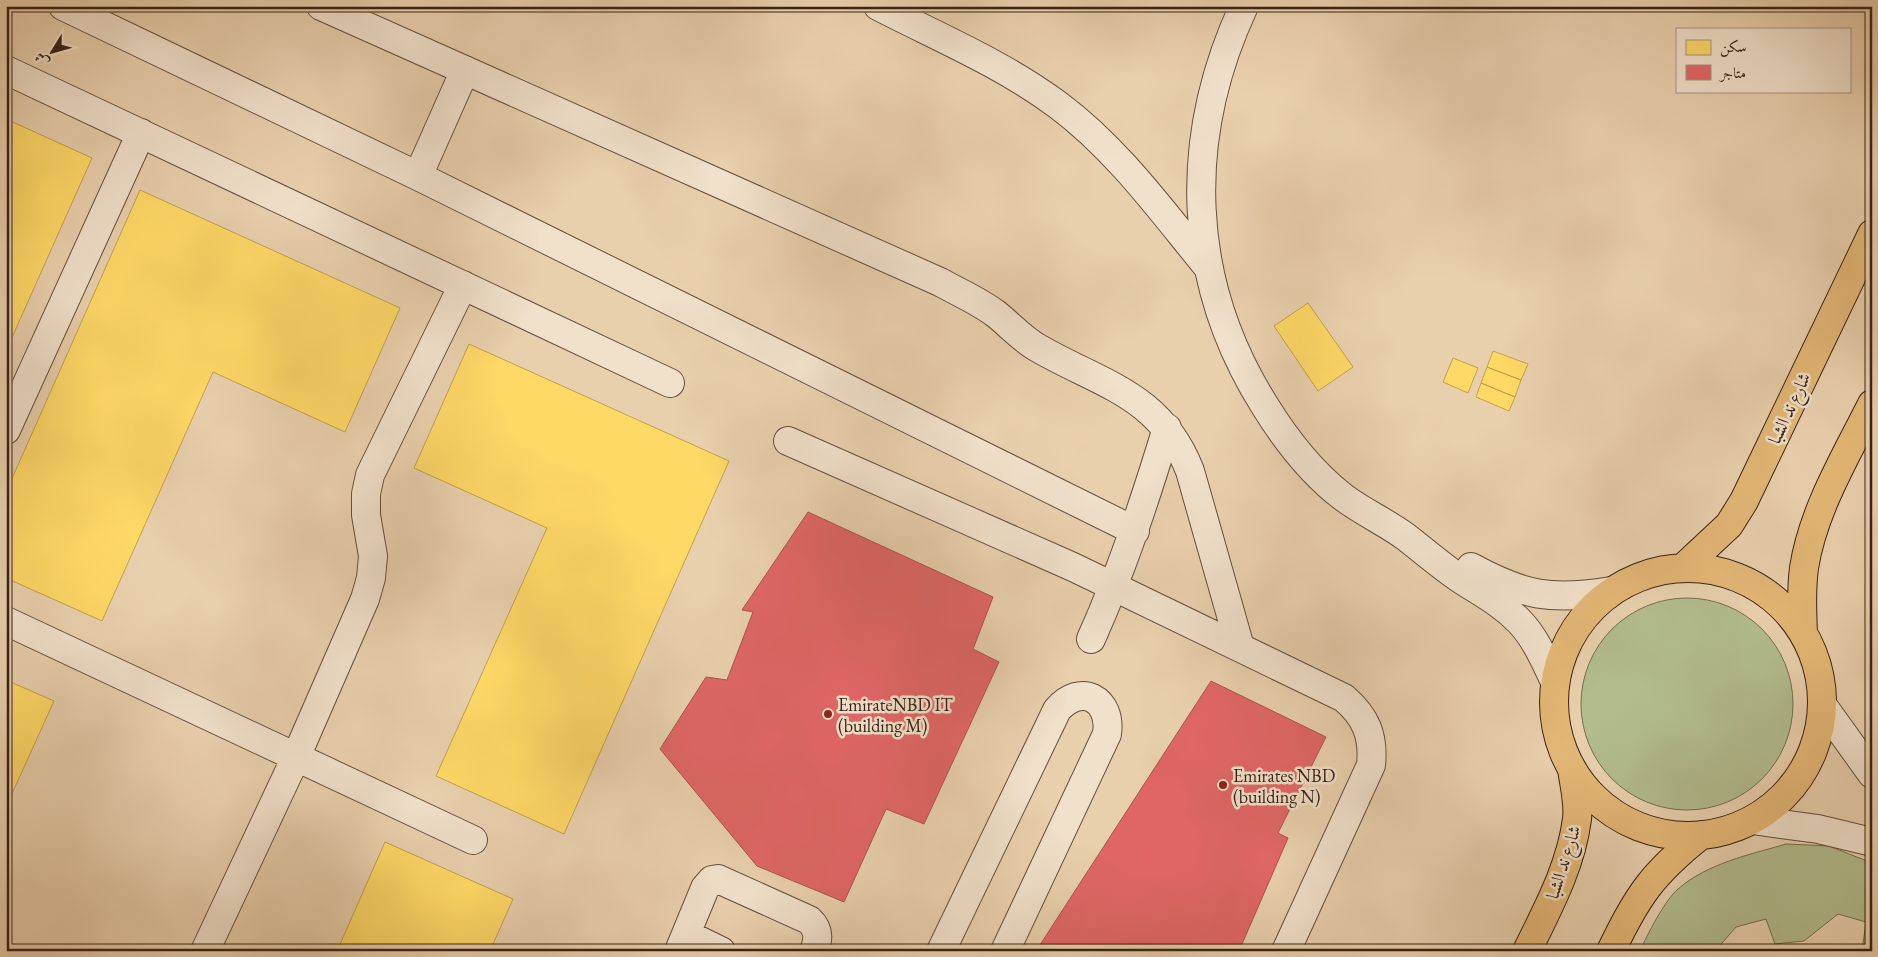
<svg xmlns="http://www.w3.org/2000/svg" width="1878" height="957" font-family="'EB Garamond',Amiri,serif">
<rect width="100%" height="100%" fill="#e9d0ad"/>
<filter id="stains"><feTurbulence type="fractalNoise" baseFrequency=".004" numOctaves="4"/><feColorMatrix values="0 0 0 0 .2 0 0 0 0 .09 0 0 0 0 .02 0 0 0 .5 -.17"/></filter>
<radialGradient id="worn" r=".72"><stop offset=".6" stop-color="#630" stop-opacity="0"/><stop offset="1" stop-color="#630" stop-opacity=".3"/></radialGradient>
<path fill="#b2bc8d" stroke="#756f52" d="M1581 704a106 106 0 1 1 212 0a106 106 0 1 1-212 0Z
M1786,844L1829,846L1872,863V951H1862L1866,922L1838,914L1804,941L1775,944L1766,919L1736,927L1715,951H1640C1647,935 1665,900 1678,889C1708,863 1749,855 1786,844Z"/>
<path fill="#ffd966" stroke="#c3a24e" d="M6,119L92,158L6,351Z
M140,190L400,308L345,432L213,372L102,621L6,578V492Z
M1308,303L1353,367L1318,391L1274,326Z
M469,344L729,461L564,834L436,776L547,528L414,468Z
M1493,351L1528,364L1521,380L1487,367Z
M1453,358L1478,368L1468,393L1443,382Z
M1487,367L1521,380L1515,397L1481,383Z
M1481,383L1515,397L1509,411L1476,397Z
M6,680L54,701L6,807Z
M385,842L513,899L490,951H337Z"/>
<path fill="#e06666" stroke="#ae524e" d="M808,512L993,597L973,649L999,662L924,824L886,809L844,902L757,866L660,749L706,677L727,680L753,612L742,610Z
M1211,681L1326,737L1278,833L1288,838L1239,951H1036Z"/>
<g fill="none" stroke-linecap="round" stroke-linejoin="round">
<defs>
<path id="minor" d="M63,6L418,176L1135,531
M321,6L940,282C958,292 979,301 996,314C1010,325 1022,339 1038,348C1102,385 1160,394 1190,471L1240,647
M878,6C938,37 1003,64 1058,105C1117,149 1161,210 1207,266
M1244,6C1182,139 1186,281 1265,406C1286,440 1312,473 1343,497C1363,512 1387,523 1406,537C1424,551 1441,566 1459,578C1480,592 1502,603 1520,622C1536,639 1545,661 1555,682
M6,70L670,383
M418,176L465,70
M6,430L141,133
M788,441L1073,567L1344,698C1366,717 1374,736 1371,765L1286,951
M1471,567C1524,596 1552,601 1611,591
M6,621L473,840
M1091,639C1122,570 1145,500 1167,428
M1823,706L1872,774
M1759,821L1818,829L1872,842
M686,934L721,951
M205,951L296,757L365,599L371,578L373,556L366,515V494L370,475L463,285
M679,951L705,888L712,880L718,879L809,920C819,929 819,939 814,951
M941,951L1057,710C1081,682 1112,699 1107,734L1005,951"/>
<path id="major" d="M1684,567L1729,525L1744,501L1872,234
M1554 702a134 134 0 1 1 268 0a134 134 0 1 1-268 0Z
M1803,633C1802,612 1801,590 1804,568C1813,510 1846,456 1872,404
M1527,951C1548,908 1571,866 1577,819C1579,803 1574,784 1572,769
M1611,951C1637,896 1653,873 1701,835"/>
</defs>
<use href="#minor" stroke="#644e3c" stroke-width="30"/>
<use href="#major" stroke="#382217" stroke-width="30"/>
<use href="#minor" stroke="#f1e0ca" stroke-width="28"/>
<use href="#major" stroke="#e4b876" stroke-width="28"/>
</g>
<g fill="#8f2418" stroke="#f1e0ca" stroke-width="2">
<circle cx="828" cy="714" r="5"/>
<circle cx="1223" cy="785" r="5"/>
</g>
<g text-anchor="middle" dominant-baseline="central" stroke-width="5" stroke-linejoin="round" paint-order="stroke">
<g font-size="18" fill="#382217" stroke="#f1e0ca">
<text transform="translate(1789 408) rotate(-65)">شارع ند الشبا</text>
<text transform="translate(1563 862) rotate(-72)">شارع ند الشبا</text>
</g>
<g font-size="18" fill="#382217" stroke="#f1e0ca" text-anchor="start">
<text x="838" y="704">EmirateNBD IT<tspan x="838" dy="21">(building M)</tspan></text>
<text x="1233" y="775">Emirates NBD<tspan x="1233" dy="21">(building N)</tspan></text>
</g>
</g>
<rect width="1878" height="957" fill="none" stroke="#e9d0ad" stroke-width="25"/>
<rect x="8" y="8" width="1863" height="942" fill="none" stroke="#382217" stroke-width="2.5"/>
<rect x="12" y="12" width="1853" height="932" fill="none" stroke="#382217"/>
<rect x="1676" y="28" width="175" height="65" fill="#f1e0ca" stroke="#a79482"/>
<rect x="1686" y="40" width="25" height="15" fill="#ffd966" stroke="#a79482"/>
<text x="1720" y="52" font-size="15" fill="#382217">سكن</text>
<rect x="1686" y="65" width="25" height="15" fill="#e06666" stroke="#a79482"/>
<text x="1720" y="78" font-size="15" fill="#382217">متاجر</text>
<g transform="translate(52 52) rotate(233)" stroke="#f1e0ca" stroke-width="4" paint-order="stroke">
<path d="M0-4L9 19L0 12L-9 19Z" fill="#382217"/>
<text y="-8" font-size="14" font-weight="bold" text-anchor="middle" fill="#382217">ش</text>
</g>
<rect width="100%" height="100%" filter="url(#stains)"/>
<rect width="100%" height="100%" fill="url(#worn)"/>
</svg>
